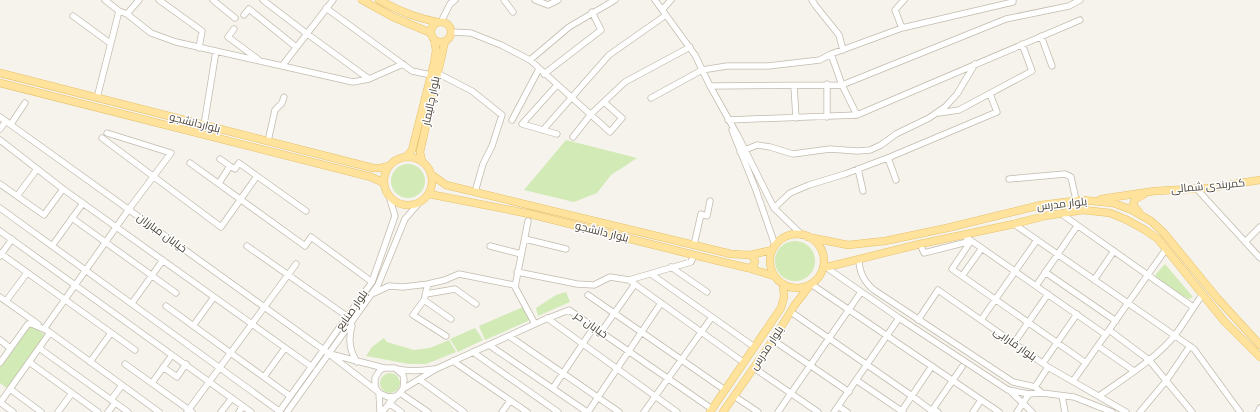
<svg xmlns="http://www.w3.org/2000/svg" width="1260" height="412" font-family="'Fira Sans Condensed',Cairo,sans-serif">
<rect width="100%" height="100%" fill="#f6f3ec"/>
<path fill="#d2eab5" d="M566,140L637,158L611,175L597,193L574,202L524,190Z
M391 181a17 17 0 1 1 34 0a17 17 0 1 1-34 0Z
M775 261a20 20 0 1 1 40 0a20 20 0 1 1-40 0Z
M1165,264L1193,297L1189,299L1155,280L1156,274Z
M566,292L570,302L538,316L536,308L556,295Z
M523,307L530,320L485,340L479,326Z
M31,325L45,335V337L8,389L0,383V365Z
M475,328L483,340L458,352L450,339Z
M384,338L387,342L414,350L430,348L449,340L456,352L426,364H409L366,356L372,347Z
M380 383a10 10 0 1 1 20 0a10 10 0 1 1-20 0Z"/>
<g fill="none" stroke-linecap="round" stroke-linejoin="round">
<defs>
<path id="minor" d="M105,0L119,11L127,14L151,33L176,42L353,82L369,79L403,64
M159,0L202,31L199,48
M213,0L235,18
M263,0L306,33L369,79
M504,0L513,12
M535,0L548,5L558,0
M655,0L695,55L710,86L738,136L774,208L802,235
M812,0L815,5L839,35L843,50
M326,8L412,71L431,75
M662,10L671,0
M127,14L139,0
M244,15L249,9L296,47
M73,16L110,43
M441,22L450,4L455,0
M902,28L895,10L904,0
M234,29L228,37L259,60
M451,32L471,33L501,45L530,60L610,132L622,118L604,102
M1041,36L1052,66
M831,54L842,85L857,115
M530,60L569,27L615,0
M282,66L333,0
M437,73L472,91L502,115L492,146L483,164L475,192
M544,74L601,30L592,12
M827,84V117
M557,85L522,124L557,134
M710,86L842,85L1006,19L1069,6L1080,0
M794,86L796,118
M97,98L119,11
M651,98L702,70L727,66H768L820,60L831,54L902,28L1013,2V0
M939,113L959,110L1032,71L1022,44
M0,117L324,350L377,391
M512,120L539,69
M728,120L857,115L1080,20
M11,124L25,103
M204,125L216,51
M0,129L6,121
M543,130L609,55L666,15
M732,130L756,190L775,245
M573,137L591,114L625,82L690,47
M102,138L221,227L257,176L306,211
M0,140L63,189L312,367
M268,141L275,110L282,103L284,97
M740,152L757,145L770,147L793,154L830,149L857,151L870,150L881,145L896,134L929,118L945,107L957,94L975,64
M888,158L896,180
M220,159L230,166
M190,163L305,246L311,237L372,282
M858,169L863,191
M1009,179L1065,174L1071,177L1076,200
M219,183L230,166L235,169L239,163L257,176
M0,184L44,215L63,189
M1196,188L1260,258
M17,196L37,169
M0,208L279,411
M774,208L790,193L809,185L845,174L890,157L997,112L990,94
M1060,213L1193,307
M72,218L176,293
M528,221L515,287L535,324
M1014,224L1194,349L1240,412
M0,231L251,412
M963,235L1106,335
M525,239L566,249
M971,241L952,269L1086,363
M1245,242L1260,227
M920,244L924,253L971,241
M694,245L701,214L707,216L710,201
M52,246L83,203
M247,246L348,317
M490,246L521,254
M0,253L135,350
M0,256L12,239
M859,259C859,272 864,282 874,290L1013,382L1035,387L1042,393
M671,267L707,292
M827,268L899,318L1008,390L1029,394L1042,393L1074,397L1112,412
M517,272L577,284L594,285L610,277L629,280L691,262L694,255
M1045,272L1116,321
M651,274L753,346
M962,276L982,248
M629,280L743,362
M1094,280L1114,251
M428,284L424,300L413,315L446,336
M811,284L999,412
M1036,286L1077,226
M374,293L389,286L403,287L428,284L445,280L459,274L514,285L515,287
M426,294L455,289L476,304
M588,295L725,390
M0,297L38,324
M424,300L451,319
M6,301L27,273
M132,303L163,260
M166,306L290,396
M791,312L912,396L932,411L931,412
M547,318L677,412
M918,320L938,290L1048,367L1126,412
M981,320L1037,240
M193,326L214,297
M352,326C348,339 349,350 357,362
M44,329L129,209L171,153L107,133
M1109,330L1149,360L1192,412
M48,331L159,412
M601,332L635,284
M509,336L619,412
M0,340L10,348
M773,340L849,392
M1014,343L1048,294
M489,345L587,412
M1098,346L1134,371
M39,348L128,412
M473,352L558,412
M334,355L384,368
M453,361L527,412
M29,362L98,412
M90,362L111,333
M0,363L28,324H32L48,331L49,334L0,403
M1043,363L1077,314
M125,364L192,412
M163,367L177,377L186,364
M754,368L818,412
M397,369C410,372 421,371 434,369
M264,377L285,348
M420,380L464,412
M856,380L903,412
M1073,381L1166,249
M152,383L172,355
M1035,387L1048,367
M553,388L594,327
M10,389L41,412
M403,389L404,379L403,375L395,368H384L380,370L375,378V387L379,393L388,397L397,396L403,389L436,369L546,319L569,310L712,409
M1009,390L1032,412
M379,393L380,412
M400,393L428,412
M734,396L758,412
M1062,396L1065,412
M1099,396C1123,379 1157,358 1175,335C1185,322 1193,307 1203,294
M111,400L122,385
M1,403L13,412
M389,403L401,412
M838,406L847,412
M58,412L72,393
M108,412L115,403
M187,412L296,264
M221,412L232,398
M239,412L243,406
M279,412L372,282L395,216L389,196
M287,412L378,285L405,219L419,203
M382,412L396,396
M502,412L510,401
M588,412L661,303
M644,412L712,317
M778,412L861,292
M834,412L899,318
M901,412L932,366
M938,412L933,409L962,367
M973,412L981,400
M1017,412L1029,394
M1140,412L1166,381L1190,346
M1258,412L1260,408"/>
<path id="major" d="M362,0L393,17L431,33
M379,0C397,10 416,18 437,22
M431 32a10 10 0 1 1 20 0a10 10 0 1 1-20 0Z
M0,73L373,168H381L389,166
M0,83L371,177L384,183
M384 181a24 24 0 1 1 48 0a24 24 0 1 1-48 0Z
M406,157L412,150L434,63L436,50L434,39
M422,161L420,152L445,41
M432,175L446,185L731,254L750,255L772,250
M429,194L530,214L694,255L748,268L774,276
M1101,199L1155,191L1208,188L1260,180
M1139,212L1133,205L1135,199L1143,195
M770 261a27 27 0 1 1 54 0a27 27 0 1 1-54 0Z
M808,237L848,245L885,241L947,228L1041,205L1082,200L1113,203L1132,210L1151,221L1164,233L1218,299L1260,345
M748,268C754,267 756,263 754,258L750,255
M823,268L920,244L1014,224L1045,216L1083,210L1110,213L1127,220L1145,230L1158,239L1224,321L1260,357
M710,412L781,308L784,297L783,284
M723,412L773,340L794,306L810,285"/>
</defs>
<use href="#minor" stroke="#c2bbae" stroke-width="7"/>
<use href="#major" stroke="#e6c16a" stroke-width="8"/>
<use href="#minor" stroke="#fff" stroke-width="5.5"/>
<use href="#major" stroke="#ffe39c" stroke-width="7"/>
</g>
<g text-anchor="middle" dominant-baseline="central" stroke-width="3" stroke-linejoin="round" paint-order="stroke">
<g font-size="11" fill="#4b4439" stroke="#fff">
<text transform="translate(431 101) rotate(-78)">بلوار چالیمار</text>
<text transform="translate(195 123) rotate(14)">بلواردانشجو</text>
<text transform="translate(1208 186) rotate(-5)">کمربندی شمالی</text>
<text transform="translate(1062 204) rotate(-6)">بلوار مدرس</text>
<text transform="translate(602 232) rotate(14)">بلوار دانشجو</text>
<text transform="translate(162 233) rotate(36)">خیابان مبارزان</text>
<text transform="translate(352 310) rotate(-55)">بلوار صنایع</text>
<text transform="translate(591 325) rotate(35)">خیابان حر</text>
<text transform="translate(1015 344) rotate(35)">بلوار فارابی</text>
<text transform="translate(767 348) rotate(-56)">بلوار مدرس</text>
</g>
</g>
</svg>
